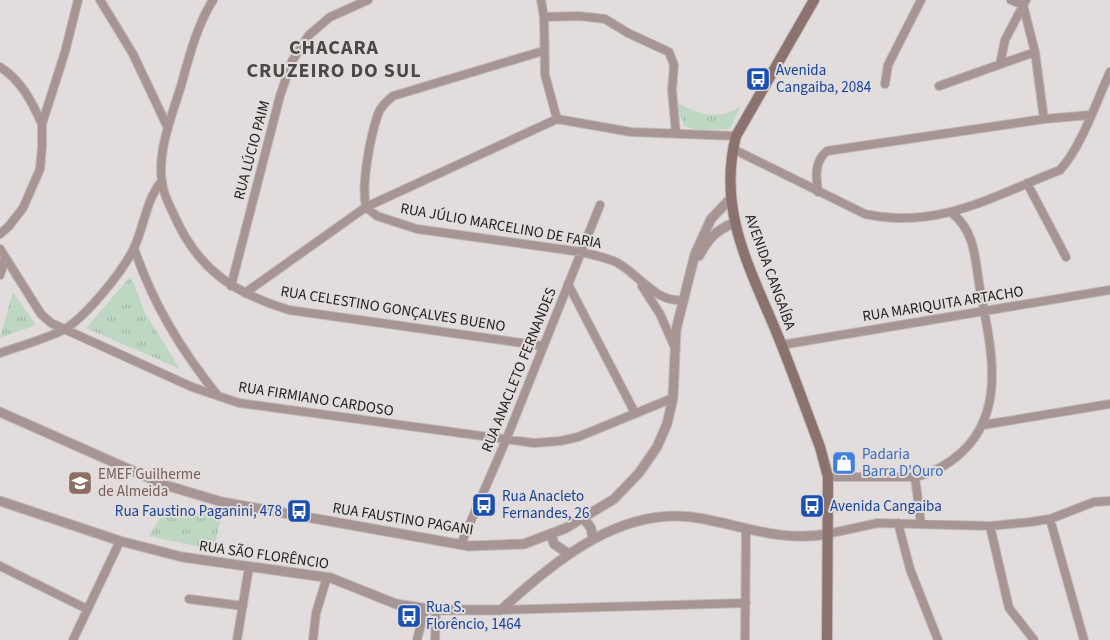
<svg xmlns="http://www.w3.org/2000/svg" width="1110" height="640" font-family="'Source Sans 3',sans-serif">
<defs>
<pattern id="park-tufts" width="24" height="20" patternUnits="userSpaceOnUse" patternTransform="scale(1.25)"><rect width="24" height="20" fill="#bed7c3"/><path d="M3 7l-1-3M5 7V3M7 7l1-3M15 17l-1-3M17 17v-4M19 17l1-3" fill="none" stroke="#a3b8a7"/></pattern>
</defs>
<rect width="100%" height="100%" fill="#e2dddc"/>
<path fill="url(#park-tufts)" d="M675,101C698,115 718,121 741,106L730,129L699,130L684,126Z
M130,277L133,281L144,311L180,369L86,328Z
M13,292L36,325L0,338V337Z
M168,505L221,518L214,550L149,536Z"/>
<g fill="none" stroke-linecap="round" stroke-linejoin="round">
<defs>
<path id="minor" d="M100,0L133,54L168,128
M213,0C197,25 189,57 181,86C172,115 157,152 162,182C163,194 169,204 174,215C198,270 234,293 289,310L543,346
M541,0L544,17L545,75L557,119
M1011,0L1023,5
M1023,5L1035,52L1044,119
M544,17L579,16L605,19L628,33L669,52L674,65L672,90L676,134
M543,51L393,96C387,101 381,106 378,114C370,138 361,184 366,207L377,216L417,229L581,252C593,255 605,257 616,262C639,274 655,303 683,300
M1000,64L1005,40L1026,0
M0,67C21,80 32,102 42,124
M885,84L888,65L921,0
M939,86L1035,52
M557,119L631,132L736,136
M733,149L865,214C939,230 993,196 1060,170C1082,146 1096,102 1110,72
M1027,183L1066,257
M818,192C816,176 814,162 827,151L1044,119L1090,115
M0,234L9,226L23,208L40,169L42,147V124L65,52L78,0
M134,248C153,304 181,350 218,396
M0,249L41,314L51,323L192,387L239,403L534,443L560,441L578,437L673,398
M0,275L5,258
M568,284L635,413
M231,286L280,96L292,61L309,35L330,17L368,0
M642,286L660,314L675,348
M245,293L366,207L557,119
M781,345L1110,290
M0,353C20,346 42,340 61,331C84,320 123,271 134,248C144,227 146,200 161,182
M983,425L1110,404
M828,477H915C933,473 949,464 962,452C1008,409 990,344 980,289C975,261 976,232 952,213
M915,477L921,524
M1050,519L1084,640
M898,523L910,569L938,640
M990,526L1009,608L1034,640
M827,534L878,523L990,526L1030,522L1050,519L1094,502L1110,501
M461,544L506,440L600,205
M0,566L87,609
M189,599L243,606
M501,610L746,603
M73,640L120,541
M237,640L249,567
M313,640L316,613L327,577
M417,640L425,609
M435,640L436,610
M745,640L746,530"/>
<path id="tertiary" d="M699,256C708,239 716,230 734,223
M0,412L165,485L222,502L469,546L524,544L566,528L614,499L639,473L657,447L667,424L673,398L676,330L695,254L711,219L730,199
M0,501L120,541L182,557L331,578L396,604L436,610H501C556,560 624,502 704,519C746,527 783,542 827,534
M584,519L591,528L593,539
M551,534L554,544L569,554"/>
<path id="secondary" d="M814,0L736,136C717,211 750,268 778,336C793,373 806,410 820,447L828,477L827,640"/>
</defs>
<use href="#minor" stroke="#bfbbba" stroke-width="10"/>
<use href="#tertiary" stroke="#bfbbba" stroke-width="11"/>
<use href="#secondary" stroke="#bfbbba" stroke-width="12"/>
<use href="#minor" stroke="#a79593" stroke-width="8"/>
<use href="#tertiary" stroke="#a79593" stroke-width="9"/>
<use href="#secondary" stroke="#8b726f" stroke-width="10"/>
</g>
<defs>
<symbol id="bus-square" viewBox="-11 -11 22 22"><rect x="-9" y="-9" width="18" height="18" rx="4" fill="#1a4fb4" stroke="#e2dddc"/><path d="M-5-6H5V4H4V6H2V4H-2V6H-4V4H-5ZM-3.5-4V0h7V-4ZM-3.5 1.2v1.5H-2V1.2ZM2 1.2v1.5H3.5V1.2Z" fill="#fff"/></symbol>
<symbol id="shop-square" viewBox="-11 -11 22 22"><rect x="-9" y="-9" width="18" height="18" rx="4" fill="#3f7fe0" stroke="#e2dddc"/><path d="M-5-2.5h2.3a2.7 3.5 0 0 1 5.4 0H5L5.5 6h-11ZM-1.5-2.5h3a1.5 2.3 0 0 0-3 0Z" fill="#fff"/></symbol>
<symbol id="school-square" viewBox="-11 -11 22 22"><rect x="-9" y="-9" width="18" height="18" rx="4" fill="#8d6e63" stroke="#e2dddc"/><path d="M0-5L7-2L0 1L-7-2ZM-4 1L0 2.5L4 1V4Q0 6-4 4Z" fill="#fff"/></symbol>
</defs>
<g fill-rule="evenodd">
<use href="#bus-square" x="744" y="65" width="28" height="28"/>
<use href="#shop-square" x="830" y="449" width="28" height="28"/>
<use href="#school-square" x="66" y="469" width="28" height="28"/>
<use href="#bus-square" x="470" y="491" width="28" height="28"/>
<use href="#bus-square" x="798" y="492" width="28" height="28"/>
<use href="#bus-square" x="285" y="497" width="28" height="28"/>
<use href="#bus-square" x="395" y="602" width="28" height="28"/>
</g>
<g text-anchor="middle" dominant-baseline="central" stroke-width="4" stroke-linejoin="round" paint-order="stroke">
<g font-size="15" fill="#164399" stroke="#e2dddc" text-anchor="start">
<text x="776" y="70">Avenida<tspan x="776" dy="17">Cangaiba, 2084</tspan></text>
<text x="502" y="496">Rua Anacleto<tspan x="502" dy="17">Fernandes, 26</tspan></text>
<text x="830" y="506">Avenida Cangaiba</text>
<text x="282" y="511" text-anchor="end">Rua Faustino Paganini, 478</text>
<text x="426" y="607">Rua S.<tspan x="426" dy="17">Florêncio, 1464</tspan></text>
</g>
<g font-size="15" fill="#1f1e1d" stroke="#e2dddc">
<text transform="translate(252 150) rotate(-75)">RUA LÚCIO PAIM</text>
<text transform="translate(501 226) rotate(10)">RUA JÚLIO MARCELINO DE FARIA</text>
<text transform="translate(770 272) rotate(70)">AVENIDA CANGAÍBA</text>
<text transform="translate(943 304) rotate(-9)">RUA MARIQUITA ARTACHO</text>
<text transform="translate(393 309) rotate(9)">RUA CELESTINO GONÇALVES BUENO</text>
<text transform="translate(519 370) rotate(-68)">RUA ANACLETO FERNANDES</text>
<text transform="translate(316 399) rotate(9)">RUA FIRMIANO CARDOSO</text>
<text transform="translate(403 519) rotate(9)">RUA FAUSTINO PAGANI</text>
<text transform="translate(264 555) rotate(8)">RUA SÃO FLORÊNCIO</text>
</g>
<g font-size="15" fill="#366cbe" stroke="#e2dddc" text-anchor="start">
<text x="862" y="454">Padaria<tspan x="862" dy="17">Barra D'Ouro</tspan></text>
</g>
<g font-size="15" fill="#785e54" stroke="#e2dddc" text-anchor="start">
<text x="98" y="474">EMEF Guilherme<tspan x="98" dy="17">de Almeida</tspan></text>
</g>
<g font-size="20" font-weight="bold" letter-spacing="1" fill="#4c4847" stroke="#e2dddc">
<text x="334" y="48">CHACARA<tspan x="334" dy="23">CRUZEIRO DO SUL</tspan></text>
</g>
</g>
</svg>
